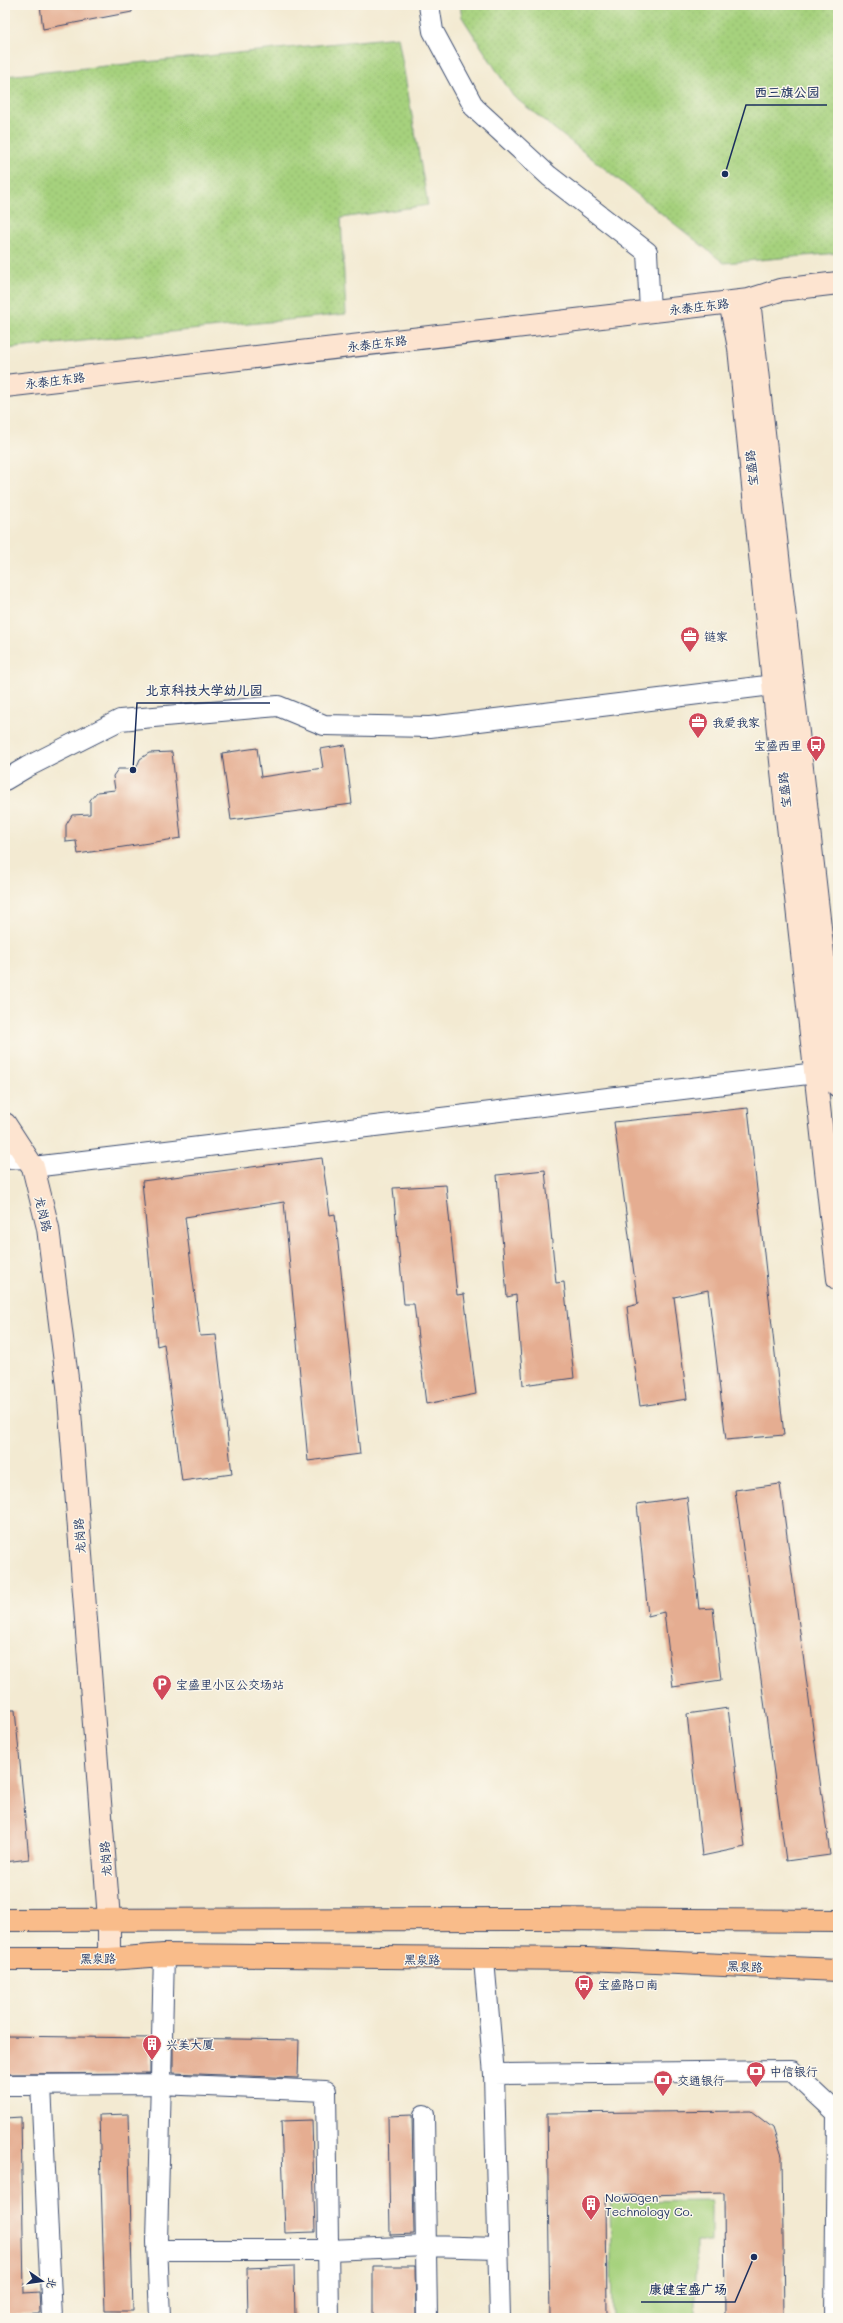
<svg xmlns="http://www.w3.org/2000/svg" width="843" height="2323" font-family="Mali,'LXGW WenKai TC',sans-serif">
<defs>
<pattern id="park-dots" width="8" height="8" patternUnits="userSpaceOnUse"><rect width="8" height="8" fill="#a6d17d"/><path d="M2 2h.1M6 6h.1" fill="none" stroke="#8eb46e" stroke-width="1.8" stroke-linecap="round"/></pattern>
</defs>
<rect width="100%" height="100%" fill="#fbf7ec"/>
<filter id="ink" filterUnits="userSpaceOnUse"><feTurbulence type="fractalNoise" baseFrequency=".025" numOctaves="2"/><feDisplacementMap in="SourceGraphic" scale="8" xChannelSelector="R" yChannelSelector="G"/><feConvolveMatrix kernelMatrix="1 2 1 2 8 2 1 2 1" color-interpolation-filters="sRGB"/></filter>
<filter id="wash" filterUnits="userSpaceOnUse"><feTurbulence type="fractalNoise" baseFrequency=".012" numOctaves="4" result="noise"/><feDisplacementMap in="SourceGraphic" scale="16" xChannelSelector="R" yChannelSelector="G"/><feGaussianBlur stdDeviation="0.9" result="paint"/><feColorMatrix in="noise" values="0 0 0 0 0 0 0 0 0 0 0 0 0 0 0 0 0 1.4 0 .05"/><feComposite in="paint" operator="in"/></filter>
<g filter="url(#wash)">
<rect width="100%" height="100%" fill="#f3ead2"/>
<path fill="#a6d17d" stroke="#60806e" d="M711,2200V2242H696V2315L653,2318H612L610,2201Z"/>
<path fill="url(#park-dots)" stroke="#60806e" d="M460,5H838V253L724,263L513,96L462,17Z
M398,37L428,205L341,218L346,314L5,349V76Z"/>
<g id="blocks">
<path fill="#e5ad91" d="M40,5H132V12L43,29Z
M345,745L352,804L231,820L222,753L257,748L261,777L323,768L320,749Z
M172,752L181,838L78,854L76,841L66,842V825L72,815L90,814V800L97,792L115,790L113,776L118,769H136L140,759L149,753Z
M748,1108L784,1435L726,1440L708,1290L674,1297L687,1399L640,1406L627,1307L638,1304L614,1122Z
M322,1158L330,1215L335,1214L360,1454L308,1461L284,1202L185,1217L200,1336L216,1335L232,1474L182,1481L164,1344L157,1346L142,1181Z
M545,1170L556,1283L564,1282L574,1378L523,1385L516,1295L507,1297L497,1175Z
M446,1185L457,1295L464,1294L476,1394L426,1404L414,1304H404L393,1188Z
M780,1484L830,1855L786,1861L735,1490Z
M687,1497L699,1609L713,1608L721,1680L673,1687L664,1612L648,1616L637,1504Z
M728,1708L745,1847L702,1856L687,1714Z
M5,1710H15L29,1859L5,1862Z
M5,2036L150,2038V2073L5,2074Z
M173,2038L299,2040L298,2078L173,2073Z
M751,2111L773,2128L782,2156L784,2318H725L724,2193L606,2196L607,2318H550L547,2113Z
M128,2114L133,2311H105L99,2115Z
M412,2115L414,2234L390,2235L388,2116Z
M21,2117L24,2293L39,2292L40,2313L5,2314V2118Z
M312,2120L315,2232L285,2233L281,2121Z
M294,2266L295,2318H248L247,2268Z
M373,2266H415L416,2318H373Z"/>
</g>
</g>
<g filter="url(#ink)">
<use href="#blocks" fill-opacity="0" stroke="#3b4b6f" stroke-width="1"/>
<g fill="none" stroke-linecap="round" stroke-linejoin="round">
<defs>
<path id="street" d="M429,5L433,31L474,107L549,176L647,252L650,311
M5,780L27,767L120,720L278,706L324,725L430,727L773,685
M5,1159L27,1158
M33,1167L816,1073
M484,1960L494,2074L500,2318
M494,2074L792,2071L837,2113L835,2318
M5,2085L159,2084L326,2091L329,2318
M41,2085L52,2318
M424,2115L427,2318
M157,2250H329L426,2246L498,2248
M160,2318L157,2242L164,1955"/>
<path id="secondary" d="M749,300L838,1086
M730,302L739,348L782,771L838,1279
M5,386L749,300L780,290L838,283
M5,1124L33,1167L48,1228L68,1386L109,1919V1959"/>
<path id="primary" d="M5,1920L536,1919L838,1921
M5,1959H109L164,1955L586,1959L838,1970"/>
</defs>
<use href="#street" stroke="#3b4b6f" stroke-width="22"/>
<use href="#secondary" stroke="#3b4b6f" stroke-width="24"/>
<use href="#primary" stroke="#3b4b6f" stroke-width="24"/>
<use href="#street" stroke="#fff" stroke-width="20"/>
<use href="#secondary" stroke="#fde4d0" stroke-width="22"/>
<use href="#primary" stroke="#f9bc8a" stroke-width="22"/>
</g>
</g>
<defs>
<symbol id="office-pin" viewBox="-11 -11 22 30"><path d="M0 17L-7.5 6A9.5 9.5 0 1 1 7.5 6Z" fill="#d1495b" stroke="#fbf7ec"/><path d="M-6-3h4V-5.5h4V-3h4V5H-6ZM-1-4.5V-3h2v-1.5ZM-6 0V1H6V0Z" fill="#fff"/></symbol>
<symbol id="bus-pin" viewBox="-11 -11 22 30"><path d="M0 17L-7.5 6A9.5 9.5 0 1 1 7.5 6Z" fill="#d1495b" stroke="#fbf7ec"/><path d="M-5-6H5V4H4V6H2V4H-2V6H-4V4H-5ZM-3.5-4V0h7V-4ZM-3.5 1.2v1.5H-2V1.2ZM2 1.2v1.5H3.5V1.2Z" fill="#fff"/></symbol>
<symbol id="parking-pin" viewBox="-11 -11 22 30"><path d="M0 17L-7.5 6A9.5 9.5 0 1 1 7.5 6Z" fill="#d1495b" stroke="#fbf7ec"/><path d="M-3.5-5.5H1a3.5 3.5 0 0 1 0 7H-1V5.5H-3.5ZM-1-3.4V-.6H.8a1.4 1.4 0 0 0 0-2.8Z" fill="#fff"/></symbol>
<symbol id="building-pin" viewBox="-11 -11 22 30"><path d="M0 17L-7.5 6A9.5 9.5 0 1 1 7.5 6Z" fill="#d1495b" stroke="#fbf7ec"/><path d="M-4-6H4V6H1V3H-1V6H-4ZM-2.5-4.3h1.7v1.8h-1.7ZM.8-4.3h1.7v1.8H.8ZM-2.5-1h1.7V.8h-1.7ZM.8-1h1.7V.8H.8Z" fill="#fff"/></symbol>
<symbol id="bank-pin" viewBox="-11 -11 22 30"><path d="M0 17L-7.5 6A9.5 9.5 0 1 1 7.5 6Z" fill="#d1495b" stroke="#fbf7ec"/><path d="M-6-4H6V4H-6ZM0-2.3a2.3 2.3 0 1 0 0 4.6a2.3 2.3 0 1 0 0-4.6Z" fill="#fff"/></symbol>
</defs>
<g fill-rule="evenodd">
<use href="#office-pin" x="679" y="625" width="22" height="30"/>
<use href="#office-pin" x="687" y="711" width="22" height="30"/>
<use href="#bus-pin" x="805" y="734" width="22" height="30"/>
<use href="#parking-pin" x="151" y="1673" width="22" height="30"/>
<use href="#bus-pin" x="573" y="1973" width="22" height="30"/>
<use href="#building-pin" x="141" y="2033" width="22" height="30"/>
<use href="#bank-pin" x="745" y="2060" width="22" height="30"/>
<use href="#bank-pin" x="652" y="2069" width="22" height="30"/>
<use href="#building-pin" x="580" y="2193" width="22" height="30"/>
</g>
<g text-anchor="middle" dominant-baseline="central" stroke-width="3" stroke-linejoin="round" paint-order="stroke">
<g font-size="12" fill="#1b2f5e" stroke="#fbf7ec">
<text transform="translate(699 306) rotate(-7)">永泰庄东路</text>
<text transform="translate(377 343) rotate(-7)">永泰庄东路</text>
<text transform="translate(55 380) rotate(-7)">永泰庄东路</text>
<text transform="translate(751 468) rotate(-96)">宝盛路</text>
<text transform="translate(784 790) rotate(-96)">宝盛路</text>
<text transform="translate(44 1214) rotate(77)">龙岗路</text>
<text transform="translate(79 1536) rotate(-94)">龙岗路</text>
<text transform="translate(105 1859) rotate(-94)">龙岗路</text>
<text transform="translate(98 1958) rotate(-1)">黑泉路</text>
<text transform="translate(422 1959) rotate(1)">黑泉路</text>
<text transform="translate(745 1966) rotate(2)">黑泉路</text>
</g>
<g font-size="12" fill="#1b2f5e" stroke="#fbf7ec" text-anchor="start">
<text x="704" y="636">链家</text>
<text x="712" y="722">我爱我家</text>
<text x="802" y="745" text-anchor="end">宝盛西里</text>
<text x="176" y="1684">宝盛里小区公交场站</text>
<text x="598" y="1984">宝盛路口南</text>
<text x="166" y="2044">兴美大厦</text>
<text x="770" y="2071">中信银行</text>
<text x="677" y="2080">交通银行</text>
<text x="605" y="2197">Nowogen<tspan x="605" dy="14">Technology Co.</tspan></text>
</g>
</g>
<path fill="none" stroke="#1b2f5e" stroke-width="1.5" d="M725 174L746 105H827M133 770L137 703H270M754 2257L735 2302H641"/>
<g fill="#1b2f5e" stroke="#fbf7ec" stroke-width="1.5">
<circle cx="725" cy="174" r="4"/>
<circle cx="133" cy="770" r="4"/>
<circle cx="754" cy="2257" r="4"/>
</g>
<g font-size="13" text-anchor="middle" font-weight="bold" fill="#1b2f5e" stroke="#fbf7ec" stroke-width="3" stroke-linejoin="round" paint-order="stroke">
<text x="787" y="97">西三旗公园</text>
<text x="204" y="695">北京科技大学幼儿园</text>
<text x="688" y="2294">康健宝盛广场</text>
</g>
<rect width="843" height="2323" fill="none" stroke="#fbf7ec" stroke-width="20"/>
<g transform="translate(42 2281) rotate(103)" stroke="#fbf7ec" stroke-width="3" paint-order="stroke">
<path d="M0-3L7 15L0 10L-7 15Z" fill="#1b2f5e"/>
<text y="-6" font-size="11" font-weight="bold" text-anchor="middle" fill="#1b2f5e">北</text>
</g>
</svg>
